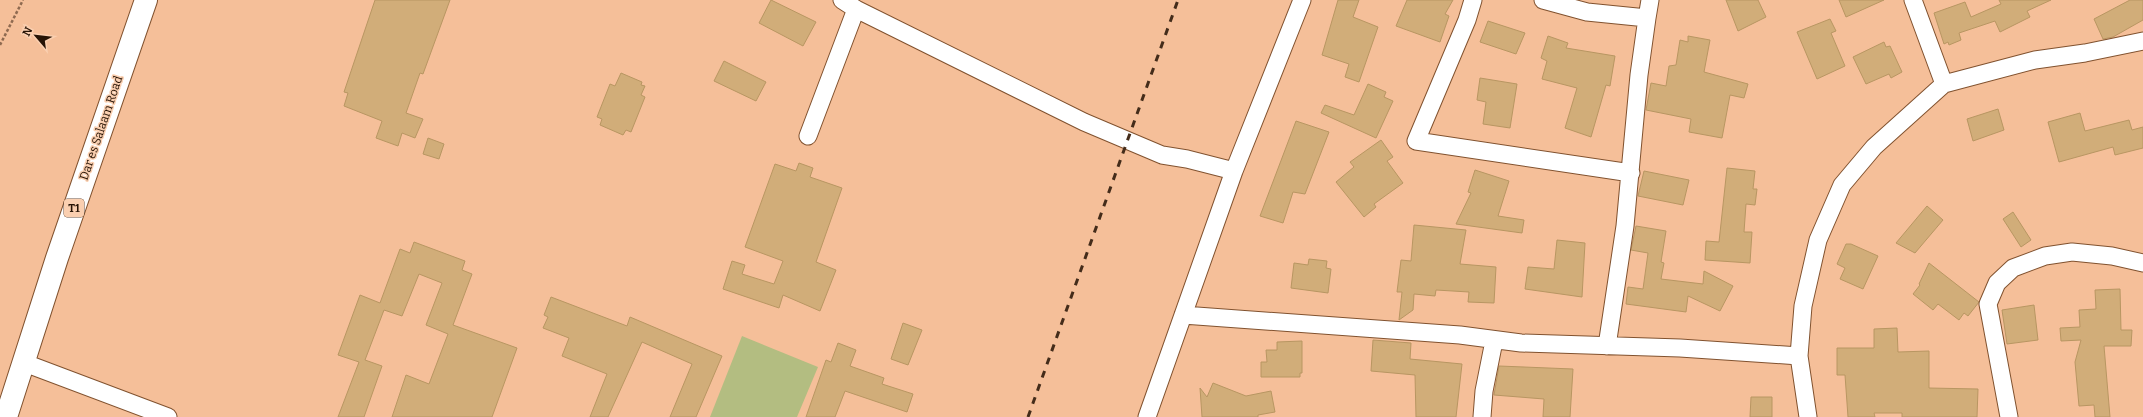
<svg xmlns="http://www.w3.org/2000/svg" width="2143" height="417" font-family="Bitter,serif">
<rect width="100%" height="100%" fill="#f5bf99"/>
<path fill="#b3bd81" d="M742,336L818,367L797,417H710Z"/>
<path fill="#d1ad79" stroke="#b89662" d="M375,0H450L423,74L420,73L406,113L423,119L415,138L402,133L398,146L376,138L382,121L344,106L348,93L344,92Z
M771,0L816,22L803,46L759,23Z
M1338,0H1359L1353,17L1378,27L1359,82L1345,77L1349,64L1322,55Z
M1407,0H1453L1445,14L1449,16L1440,42L1396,26Z
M1726,0H1758L1766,17L1738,31Z
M1839,0H1884L1846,17Z
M1999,0H2051L2027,11L2030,17L2000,32L1995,21L1959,33L1961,40L1949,45L1948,42L1944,44L1934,13L1965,2L1971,17L2001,4Z
M2130,0H2143V20L2113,37L2103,39L2094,19Z
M1830,19L1836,31L1831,33L1845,66L1817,79L1797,32Z
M1488,21L1525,33L1516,54L1480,42Z
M1548,36L1568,43L1566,48L1615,56L1610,86L1606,85L1591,137L1565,128L1577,88L1542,79L1547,61L1541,58Z
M1688,36L1710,40L1704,72L1748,84L1744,98L1730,95L1722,138L1689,132L1691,119L1646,110L1651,83L1666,86L1669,66L1676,65L1680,40L1688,42Z
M1884,42L1886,47L1890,46L1902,72L1891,78L1889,74L1866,84L1853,57Z
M724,61L766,82L756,101L714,81Z
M621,73L642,82L641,85L645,86L641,95L645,97L631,132L626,130L623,135L600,125L602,119L597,117L610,84L615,86Z
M1480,78L1517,84L1510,128L1483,124L1486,102L1477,100Z
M1368,84L1386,92L1384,97L1393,101L1376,138L1321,113L1325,105L1354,115Z
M1998,109L2004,130L1973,141L1967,119Z
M2080,113L2085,131L2129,120L2132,130L2143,127V148L2115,155L2113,147L2059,162L2048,122Z
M1296,121L1329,132L1305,194L1293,192L1283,223L1260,216Z
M428,138L444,144L439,159L423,154Z
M1381,140L1393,157L1387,161L1403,183L1374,204L1376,207L1364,217L1336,182L1354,167L1350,162Z
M799,163L813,168L810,177L842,188L816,262L836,270L820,311L783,295L779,308L723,289L732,261L745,265L742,274L774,284L783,261L745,247L775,164L796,171Z
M1727,168L1755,171L1753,189H1757L1755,205L1746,204L1744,232H1752L1750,263L1705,260L1706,241L1719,242Z
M1475,170L1509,181L1498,216L1524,220L1522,233L1456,224L1471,193L1468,192Z
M1644,171L1689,180L1683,205L1638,196Z
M1927,206L1943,220L1915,253L1896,243Z
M2013,212L2031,240L2021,247L2003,219Z
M1414,225L1466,230L1460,264L1496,267L1494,303L1468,302L1469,292L1436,290L1435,296L1414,294L1413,310L1399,320L1402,292H1397L1401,260L1411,261Z
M1636,226L1666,231L1661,262L1664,263L1661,279L1703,284L1704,271L1733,286L1720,311L1688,296L1686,312L1626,304L1628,287L1643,289L1648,253L1631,250Z
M1557,240L1585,243L1582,297L1525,289L1528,267L1554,269Z
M414,242L465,261L462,270L472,274L453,325L517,348L492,417H392L406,375L429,384L448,334L426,325L442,283L419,274L402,316L384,310L365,360L382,366L364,417H338L359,362L338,355L360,295L380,303L400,249L410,253Z
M1846,244H1851L1878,256L1863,289L1840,279L1845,268L1837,264Z
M1309,259L1327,261L1326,268L1331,269L1328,293L1291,288L1294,263L1308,265Z
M1929,263L1979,302L1968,316L1964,313L1959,320L1938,304L1933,310L1913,294L1920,285L1919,284Z
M2120,289L2121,330H2132L2131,346H2104L2110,417H2095L2094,405L2079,406L2075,362L2081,340L2061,341L2060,328L2080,327L2079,310L2096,309L2095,290Z
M551,297L627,326L630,317L722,356L696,417H670L692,364L642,342L608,417H590L607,374L562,356L569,338L543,328L548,317L544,315Z
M2034,305L2038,340L2007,344L2002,310Z
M903,323L922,330L908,365L891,359Z
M1897,328L1898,352L1929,351V388L1978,389L1977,417H1902V413H1874L1875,417H1848L1845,375H1837V348H1874V329Z
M1373,340L1411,343L1410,359L1462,364L1456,417H1416L1415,375L1371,371Z
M1302,341V373H1300V377H1261V362H1267L1266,350H1277V342Z
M838,343L856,350L850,366L884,378L882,384L913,394L907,412L845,391L835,417H806L826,360L831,362Z
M1499,366L1573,369L1570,417H1543L1544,399L1494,395Z
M1213,383L1246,396L1271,391L1275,412L1258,415V417H1202L1200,388L1207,397Z
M1751,397H1772V417H1750Z"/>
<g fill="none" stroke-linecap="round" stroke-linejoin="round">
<defs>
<path id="minor" d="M842,0L856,9L1084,122L1162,155L1187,159L1234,171
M1473,0L1467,20L1416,141L1631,173
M1543,0L1587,12L1647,18L1639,75L1625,226L1607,346
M1913,0L1944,84
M1647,18L1650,0
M808,136L856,9
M1183,315L1460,335L1521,343L1680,348L1799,356
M22,362L168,417
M1147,417L1234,171L1302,0
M1482,417L1484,391L1494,341
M1808,417L1799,356L1803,306L1818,240L1842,185L1874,147L1944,84L2035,60L2085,53L2143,41
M2009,417L1988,304L1997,283L2013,268L2045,256L2072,252L2112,256L2143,263"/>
<path id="highway" d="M6,417L57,258L146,0"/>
</defs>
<use href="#minor" stroke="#81522f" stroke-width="19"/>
<use href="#highway" stroke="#81522f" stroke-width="24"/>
<path stroke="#8f6a50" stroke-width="2.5" stroke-dasharray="3 2" stroke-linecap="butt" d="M0,45L23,0"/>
<use href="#minor" stroke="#fff" stroke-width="17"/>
<use href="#highway" stroke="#fff" stroke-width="22"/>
<path stroke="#442c1a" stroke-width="3" stroke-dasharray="7 7" stroke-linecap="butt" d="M1028,417L1178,0"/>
</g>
<g text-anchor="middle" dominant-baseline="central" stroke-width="3" stroke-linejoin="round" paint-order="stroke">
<rect fill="#facfb0" stroke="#664b38" stroke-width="1" x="64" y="199" width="20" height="18" rx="3"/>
<g font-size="11" font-weight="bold" fill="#261305">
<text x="74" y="208">T1</text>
</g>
<g font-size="12" fill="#261305" stroke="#facfb0">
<text transform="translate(101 128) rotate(-71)">Dar es Salaam Road</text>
</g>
</g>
<g transform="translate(36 36) rotate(298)" stroke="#facfb0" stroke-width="3" paint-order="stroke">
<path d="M0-3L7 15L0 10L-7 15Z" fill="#261305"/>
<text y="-6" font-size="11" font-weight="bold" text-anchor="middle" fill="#261305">N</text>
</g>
</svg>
